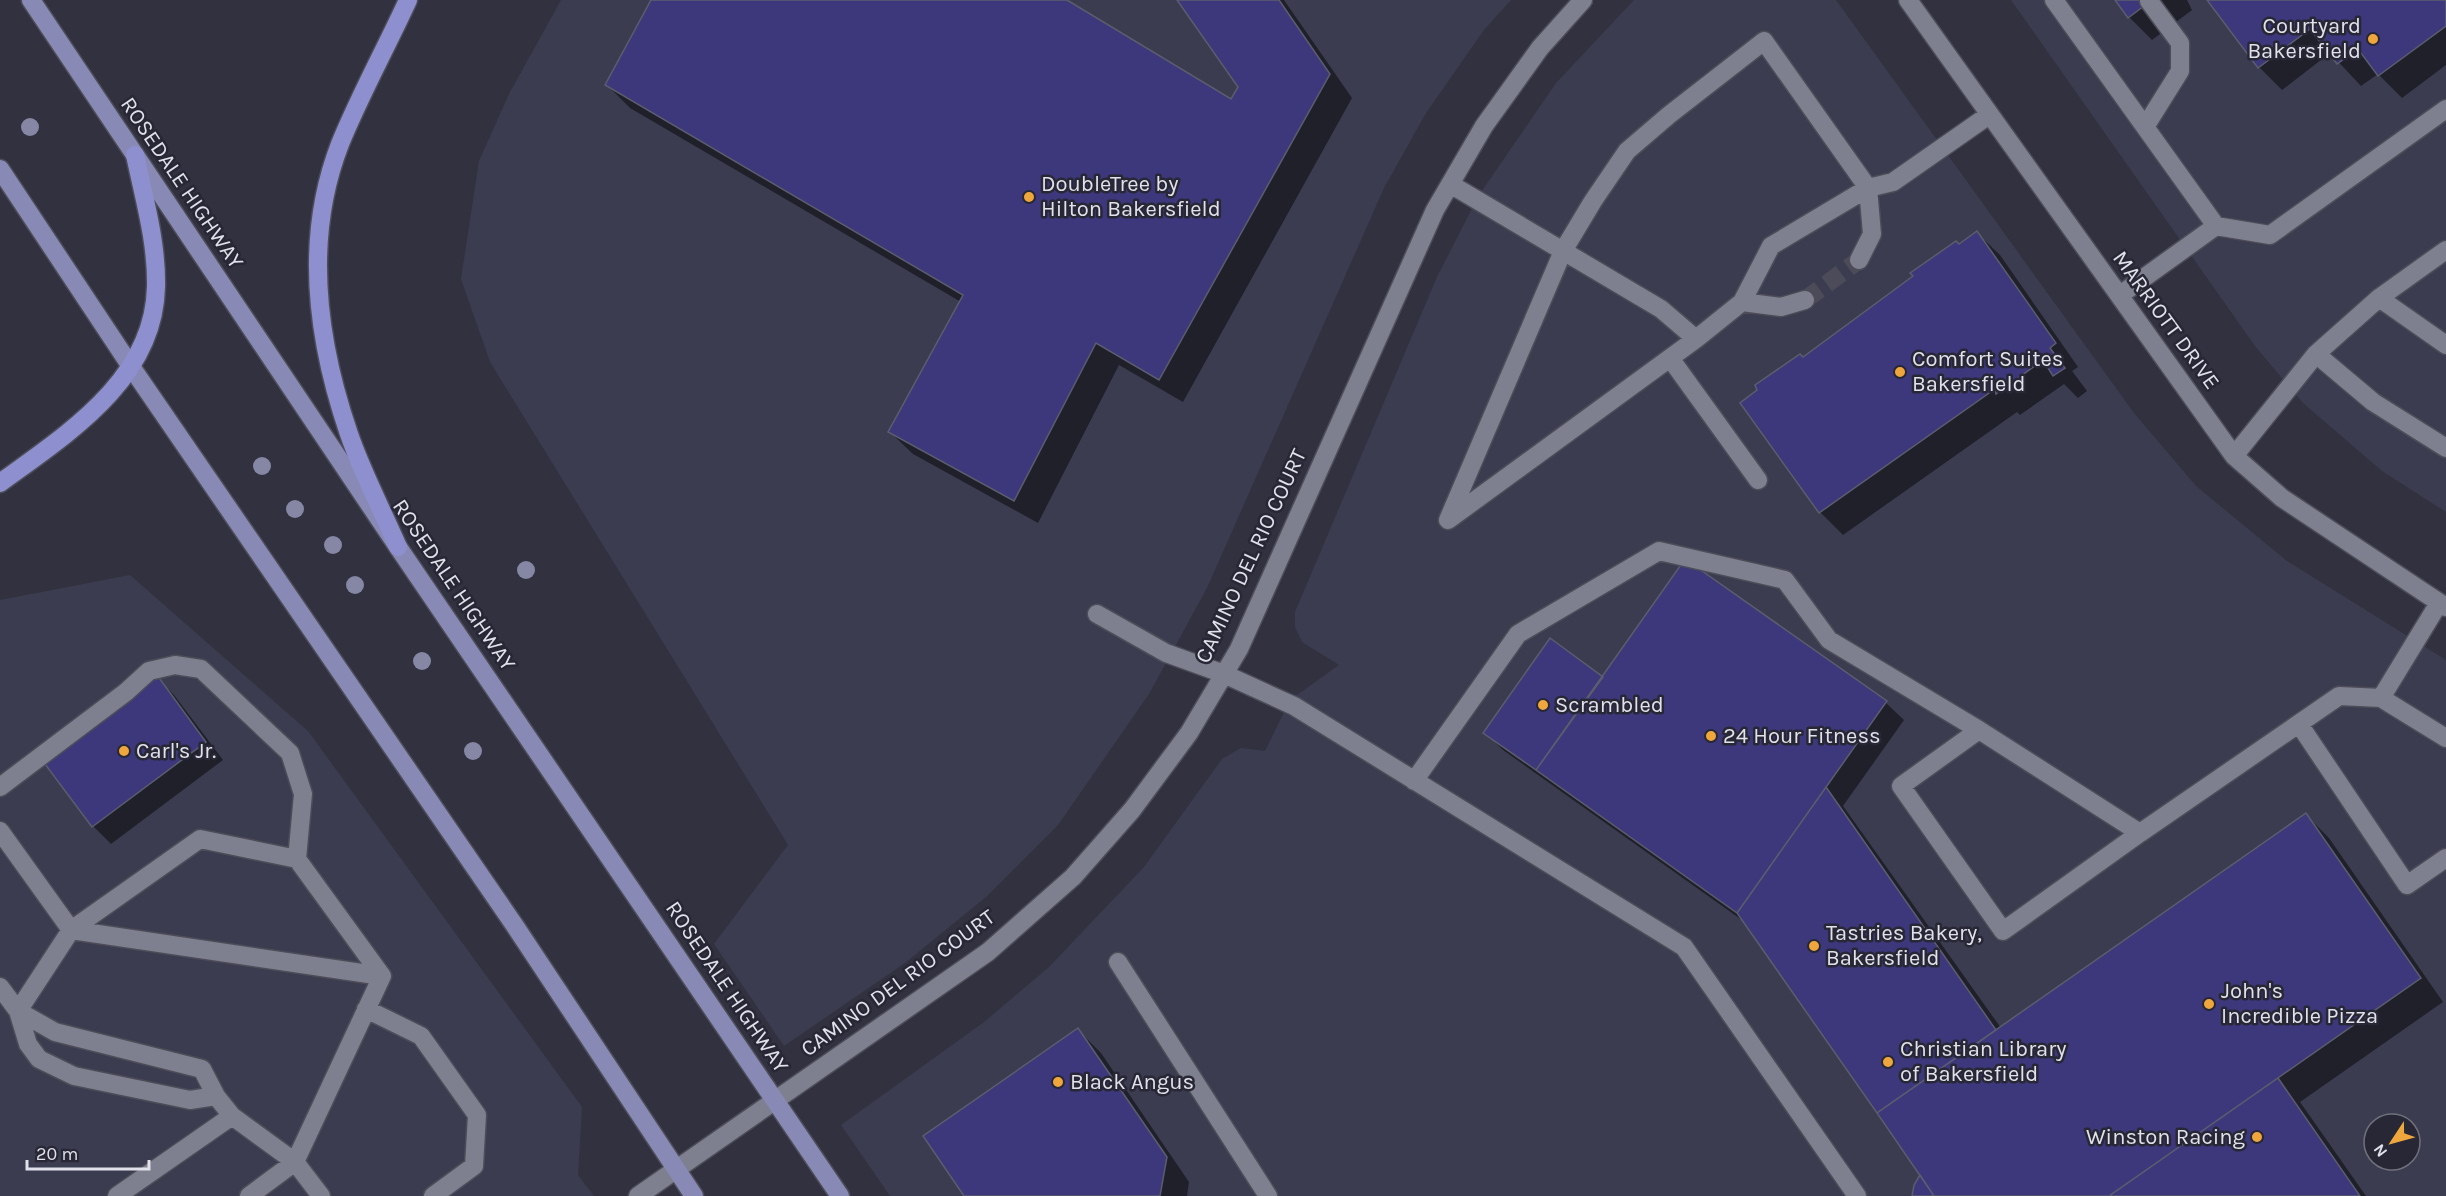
<svg xmlns="http://www.w3.org/2000/svg" width="2446" height="1196" font-family="Karla,sans-serif">
<rect width="100%" height="100%" fill="#31313f"/>
<path fill="#3b3c4f" fill-rule="evenodd" d="M561,0H1511L1484,30L1426,113L1384,188L1207,588L1149,694L1058,825L986,897L905,963L784,1046L714,944L788,845L490,362L461,279L479,161L509,94Z
M1634,0H1836L2134,413L2196,486L2287,561L2446,660V1196H890L841,1125L984,1022L1049,967L1144,867L1222,759L1241,748L1265,751L1290,700L1339,665L1302,642L1295,627V612L1437,277L1479,195L1556,83ZM2374,1124H2410V1160H2374Z
M2011,0H2446V512L2382,471L2303,403L2255,346Z
M130,575L308,731L582,1107L578,1175L594,1196H0V600Z"/>
<path fill="#0007" d="M653,0H1064L1232,101L1240,87L1179,0H1284L1352,98L1183,402L1119,365L1038,523L913,454L890,432L961,302L630,108L607,85Z
M2117,0H2187L2192,10L2152,40L2129,17Z
M2209,0H2446V65L2402,98L2378,74L2361,86L2330,53L2282,90L2259,67Z
M1977,233L2000,255L2078,367L2072,371L2087,391L2078,398L2064,384L2020,415L2017,412L1843,535L1820,512L1742,404Z
M156,677L174,695L223,760L111,844L93,826Z
M1603,679L1886,703L1904,720L1843,806L2001,1028L2306,815L2329,838L2443,1002L2300,1102L2366,1196H1913L1922,1175L1746,923L1503,750L1485,732Z
M1078,1030L1101,1053L1189,1182L1187,1196H966Z"/>
<path fill="#3d387c" stroke="#5c5d6c" stroke-width="1.5" d="M651,0H1067L1231,99L1238,87L1177,0H1279L1330,74L1159,380L1096,343L1014,501L888,432L963,295L605,85Z
M2115,0H2152L2128,18Z
M2207,0H2446V26L2378,76L2358,49L2337,64L2310,29L2258,68Z
M1977,231L2056,343L2050,348L2065,368L2053,376L2043,360L1996,394L1995,389L1819,513L1740,403L1757,390L1755,385L1800,354L1803,357L1913,276L1910,273L1956,241L1959,244Z
M1685,559L1887,701L1737,913L1536,770Z
M1550,638L1603,677L1536,770L1483,733Z
M157,675L206,742L92,827L42,760Z
M1826,787L1996,1030L1877,1113L1737,913Z
M2306,813L2421,978L2109,1196H1934L1877,1113Z
M1078,1028L1167,1157L1160,1196H964L923,1136Z
M2278,1078L2360,1196H2109Z
M1920,1175L1934,1196H1912L1914,1185Z"/>
<g fill="none" stroke-linecap="round" stroke-linejoin="round">
<path stroke="#4b4b59" stroke-width="18" stroke-dasharray="18 9" stroke-linecap="butt" d="M1805,300L1859,260"/>
<defs>
<path id="minor" d="M1908,0L2234,456L2282,498L2446,607
M2054,0L2216,226L2120,295
M2145,127L2180,71V43L2149,1
M1450,184L1661,309L1696,339L1742,302L1771,246L1868,188L1893,182L1989,115
M2216,226L2270,235L2446,109
M2379,298L2446,345
M1742,302L1781,307L1805,300
M1696,339L1448,520L1563,251L1593,201L1627,151L1669,115L1764,41L1868,188L1872,234L1859,260
M2316,354L2373,402L2446,448
M1670,358L1758,480
M2234,456L2316,354L2379,298L2446,250
M1097,614L1166,653L1224,674L1294,706L1684,947L1857,1196
M2381,698L2446,738
M2299,724L2407,885L2446,858
M1979,730L1901,786L2003,931L2140,833
M1414,781L1518,634L1659,551L1785,580L1829,640L1979,730L2140,833L2339,696L2381,698L2439,603
M0,787L126,692L149,671L175,665L201,669L290,753L303,794L297,859
M0,831L71,930L200,839L297,859L382,976L295,1162L249,1196
M1118,962L1268,1196
M0,987L18,1011L28,1044L39,1059L74,1076L190,1100L216,1096L232,1116
M366,1009L421,1036L477,1115L474,1166L433,1196
M216,1096L202,1069L55,1032L18,1011L71,930L382,976
M117,1196L232,1116L295,1162L321,1196
M638,1196L988,952L1073,877L1132,810L1189,733L1239,649L1435,210L1484,126L1540,48L1583,0"/>
<path id="major" d="M31,0L398,547L840,1196
M0,169L132,368L515,926L694,1196"/>
<path id="highway" d="M0,483C67,434 154,380 156,287C157,242 144,198 135,155
M398,547C382,510 362,472 349,434C317,341 303,239 340,144C360,95 386,48 408,0"/>
</defs>
<use href="#minor" stroke="#4d4d59" stroke-width="21"/>
<use href="#major" stroke="#4d4d59" stroke-width="21"/>
<use href="#highway" stroke="#4d4d59" stroke-width="21"/>
<use href="#minor" stroke="#7e7f8f" stroke-width="18"/>
<use href="#major" stroke="#8889b5" stroke-width="18"/>
<use href="#highway" stroke="#8e8fcf" stroke-width="18"/>
</g>
<g fill="#8587a4">
<circle cx="30" cy="127" r="9"/>
<circle cx="262" cy="466" r="9"/>
<circle cx="295" cy="509" r="9"/>
<circle cx="333" cy="545" r="9"/>
<circle cx="526" cy="570" r="9"/>
<circle cx="355" cy="585" r="9"/>
<circle cx="422" cy="661" r="9"/>
<circle cx="473" cy="751" r="9"/>
</g>
<g fill="#efa73d" stroke="#272735" stroke-width="2">
<circle cx="2373" cy="39" r="6"/>
<circle cx="1029" cy="197" r="6"/>
<circle cx="1900" cy="372" r="6"/>
<circle cx="1543" cy="705" r="6"/>
<circle cx="1711" cy="736" r="6"/>
<circle cx="124" cy="751" r="6"/>
<circle cx="1814" cy="946" r="6"/>
<circle cx="2209" cy="1004" r="6"/>
<circle cx="1888" cy="1062" r="6"/>
<circle cx="1058" cy="1082" r="6"/>
<circle cx="2257" cy="1137" r="6"/>
</g>
<g text-anchor="middle" dominant-baseline="central" stroke-width="5" stroke-linejoin="round" paint-order="stroke">
<g font-size="22" fill="#e0e1ea" stroke="#272735" text-anchor="start">
<text x="2361" y="26" text-anchor="end">Courtyard<tspan x="2361" dy="25">Bakersfield</tspan></text>
<text x="1041" y="184">DoubleTree by<tspan x="1041" dy="25">Hilton Bakersfield</tspan></text>
<text x="1912" y="359">Comfort Suites<tspan x="1912" dy="25">Bakersfield</tspan></text>
<text x="1555" y="705">Scrambled</text>
<text x="1723" y="736">24 Hour Fitness</text>
<text x="136" y="751">Carl's Jr.</text>
<text x="1826" y="933">Tastries Bakery,<tspan x="1826" dy="25">Bakersfield</tspan></text>
<text x="2221" y="991">John's<tspan x="2221" dy="25">Incredible Pizza</tspan></text>
<text x="1900" y="1049">Christian Library<tspan x="1900" dy="25">of Bakersfield</tspan></text>
<text x="1070" y="1082">Black Angus</text>
<text x="2245" y="1137" text-anchor="end">Winston Racing</text>
</g>
<g font-size="22" fill="#e0e1ea" stroke="#272735">
<text transform="translate(182 183) rotate(56)">ROSEDALE HIGHWAY</text>
<text transform="translate(2166 320) rotate(54)">MARRIOTT DRIVE</text>
<text transform="translate(1251 556) rotate(-65)">CAMINO DEL RIO COURT</text>
<text transform="translate(454 585) rotate(56)">ROSEDALE HIGHWAY</text>
<text transform="translate(898 983) rotate(-36)">CAMINO DEL RIO COURT</text>
<text transform="translate(727 987) rotate(56)">ROSEDALE HIGHWAY</text>
</g>
</g>
<g transform="translate(2392 1142) rotate(234)"><circle r="28" fill="#272735" stroke="#71717d" stroke-width="1.5"/>
<path d="M0-4.5L10 22L0 15L-10 22Z" fill="#efa73d"/>
<text y="-9" font-size="16" font-weight="bold" text-anchor="middle" fill="#e0e1ea">N</text>
</g>
<path d="M27 1160v9h122v-9" fill="none" stroke="#e0e1ea" stroke-width="3"/>
<text x="36" y="1160" font-size="18" fill="#e0e1ea" stroke="#272735" stroke-width="4.5" paint-order="stroke">20 m</text>
</svg>
